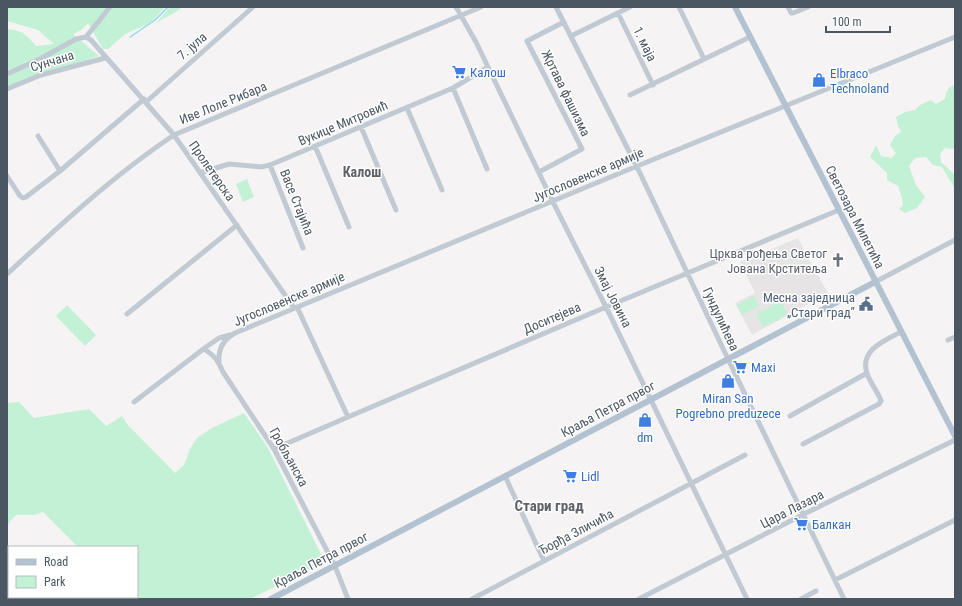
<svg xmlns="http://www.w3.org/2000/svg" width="962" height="606" font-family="'Roboto Condensed',sans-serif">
<rect width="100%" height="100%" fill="#f5f3f3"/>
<path fill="#e6e4e5" d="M798,238L808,258L828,293L752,335L735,303L755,293L740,262Z"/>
<path fill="#c3f1d5" d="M7,7H165L150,23L125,34L108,49H103L88,23L81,30L73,34L99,56L7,86V29C23,31 26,34 36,46L54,44L38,30L7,21Z
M170,7H181L179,10L156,23Z
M955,85V148L952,149L945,148L940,154L941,162L955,175V189L942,167L933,165L926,157L915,158L909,166L916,185L925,197L917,208L905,213L899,209L903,205L902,198L898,186L887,180V173L870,157L876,145L881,156L891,158L896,153L890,145L895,136L901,132L898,126L896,117L905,112L915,110L920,105L931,100L936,104L945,99C946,92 947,87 955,85Z
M247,179L254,197L243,202L236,184Z
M754,296L759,306L742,315L737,305Z
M781,301L787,315L763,327L756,314Z
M67,305L96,335L85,346L56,316Z
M19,402L34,418L89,409L106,426L122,416L127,424L175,473L184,465L190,449L197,438L212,428L244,413L268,448L325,562L250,599H52L54,597H137V547H78L43,512L34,515H16L9,522L7,528V403Z"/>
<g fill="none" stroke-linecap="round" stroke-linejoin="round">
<path stroke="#90daee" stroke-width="1.5" d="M130,37L155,20L168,7"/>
<path stroke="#c1cad2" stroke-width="5" d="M456,7L476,42L553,202L609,313L747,599
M556,7L639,171L728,359L844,599
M679,7L704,59
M788,7L791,13H793L808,7
M618,13L653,85
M571,36L630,7
M86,37L91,40L174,135L294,308
M86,37L110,7
M7,74L40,59L76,39L86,37
M453,88L487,169
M7,89L41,75L105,58
M630,95L750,37
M146,102L253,7
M407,108L442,190
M361,127L396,210
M38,136L60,171
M315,146L349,227
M270,165L303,248
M539,172L582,149L527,41L564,22
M200,173L229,164L261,167L270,165L453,88L488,67
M7,176L20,196L23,198L26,197L60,171L144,99
M7,274C60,225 114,175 174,135L481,7
M875,282L955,240
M297,307L348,417
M127,314L237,225
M948,340L955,337
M204,349C216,357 217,359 223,372L274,449L335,566L348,599
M219,362C218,349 224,339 235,333L625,171L955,37
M134,402L206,347L219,338L230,335
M790,416L867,373
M803,444L879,404L881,401L880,398C876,390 871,383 868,376C857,351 885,340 901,332
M274,449L348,417L606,307L839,210
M505,476L544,561
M835,580L955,520
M472,599L745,455
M639,599L804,514L955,440
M801,599L816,591"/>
<path stroke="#b3c2d1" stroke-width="6" d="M735,7L955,436
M271,599L875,282"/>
</g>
<defs>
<symbol id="supermarket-bare" viewBox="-9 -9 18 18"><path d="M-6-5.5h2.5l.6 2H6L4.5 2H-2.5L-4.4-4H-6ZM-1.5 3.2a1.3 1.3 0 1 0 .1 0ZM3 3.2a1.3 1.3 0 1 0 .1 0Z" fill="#3f7fe0" stroke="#fff" stroke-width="2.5" paint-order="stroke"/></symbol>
<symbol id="shop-bare" viewBox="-9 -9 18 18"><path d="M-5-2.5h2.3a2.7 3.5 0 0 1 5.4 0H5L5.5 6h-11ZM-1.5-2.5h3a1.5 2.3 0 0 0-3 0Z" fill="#3f7fe0" stroke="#fff" stroke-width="2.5" paint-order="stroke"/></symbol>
<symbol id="church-bare" viewBox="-9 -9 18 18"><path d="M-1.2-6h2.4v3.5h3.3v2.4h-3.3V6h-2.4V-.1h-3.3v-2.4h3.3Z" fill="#6b7280" stroke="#fff" stroke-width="2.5" paint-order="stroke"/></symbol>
<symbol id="civic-bare" viewBox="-9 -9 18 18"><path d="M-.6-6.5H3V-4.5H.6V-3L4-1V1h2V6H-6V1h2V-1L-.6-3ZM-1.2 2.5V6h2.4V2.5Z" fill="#5c6f8a" stroke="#fff" stroke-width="2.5" paint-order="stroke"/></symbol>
</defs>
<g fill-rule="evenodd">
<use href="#supermarket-bare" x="449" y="62" width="20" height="20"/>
<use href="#shop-bare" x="809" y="70" width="20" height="20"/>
<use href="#church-bare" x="828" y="250" width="20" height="20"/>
<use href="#civic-bare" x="856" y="294" width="20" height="20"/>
<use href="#supermarket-bare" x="730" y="357" width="20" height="20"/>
<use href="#shop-bare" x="718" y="371" width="20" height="20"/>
<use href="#shop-bare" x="635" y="410" width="20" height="20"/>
<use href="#supermarket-bare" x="560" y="466" width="20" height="20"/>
<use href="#supermarket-bare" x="791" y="514" width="20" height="20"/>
</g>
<g text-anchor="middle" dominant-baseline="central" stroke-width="3" stroke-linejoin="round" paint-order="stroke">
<g font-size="13" fill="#4a5661" stroke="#fff">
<text transform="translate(645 44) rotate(64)">1. маја</text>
<text transform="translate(192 46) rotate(-41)">7. јула</text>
<text transform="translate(52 61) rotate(-17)">Сунчана</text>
<text transform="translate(566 93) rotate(64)">Жртава фашизма</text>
<text transform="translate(223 103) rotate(-22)">Иве Лоле Рибара</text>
<text transform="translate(343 123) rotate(-23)">Вукице Митровић</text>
<text transform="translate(212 171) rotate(55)">Пролетерска</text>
<text transform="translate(588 175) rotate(-23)">Југословенске армије</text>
<text transform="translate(297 202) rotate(68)">Васе Стајића</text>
<text transform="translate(855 217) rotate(63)">Светозара Милетића</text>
<text transform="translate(613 297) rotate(63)">Змај Јовина</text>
<text transform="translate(289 299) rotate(-23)">Југословенске армије</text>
<text transform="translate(552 318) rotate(-23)">Доситејева</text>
<text transform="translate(721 319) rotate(65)">Гундулићева</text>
<text transform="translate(608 409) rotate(-28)">Краља Петра првог</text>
<text transform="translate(289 457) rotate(61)">Гробљанска</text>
<text transform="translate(792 509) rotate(-27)">Цара Лазара</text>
<text transform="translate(576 532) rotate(-28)">Ђорђа Зличића</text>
<text transform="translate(321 560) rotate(-28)">Краља Петра првог</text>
</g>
<g font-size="13" fill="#366cbe" stroke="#fff" text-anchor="start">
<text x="470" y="72">Калош</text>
<text x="830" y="73">Elbraco<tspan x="830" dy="15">Technoland</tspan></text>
<text x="751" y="367">Maxi</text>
<text x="728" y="398" text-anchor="middle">Miran San<tspan x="728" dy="15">Pogrebno preduzece</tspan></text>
<text x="645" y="437" text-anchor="middle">dm</text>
<text x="581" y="476">Lidl</text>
<text x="812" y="524">Балкан</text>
</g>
<g font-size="13" fill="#5b616d" stroke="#fff" text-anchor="end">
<text x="827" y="253">Црква рођења Светог<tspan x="827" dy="15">Јована Крститеља</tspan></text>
</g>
<g font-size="13" fill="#4e5e75" stroke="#fff" text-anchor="end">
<text x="855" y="297">Месна заједница<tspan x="855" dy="15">„Стари град”</tspan></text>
</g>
<g font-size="14" font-weight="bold" fill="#5f6368" stroke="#fff">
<text x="362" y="172">Калош</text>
</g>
<g font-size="15" font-weight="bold" fill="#5f6368" stroke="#fff">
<text x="549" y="506">Стари град</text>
</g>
</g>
<rect width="962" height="606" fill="none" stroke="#4a5661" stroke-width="16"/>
<rect x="8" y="546" width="130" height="52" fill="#ffffff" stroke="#b7bbc0"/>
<rect x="16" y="559" width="20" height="6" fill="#b3c2d1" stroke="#b7bbc0"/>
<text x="44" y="566" font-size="12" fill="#4a5661">Road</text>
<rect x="16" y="576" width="20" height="12" fill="#c3f1d5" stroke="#b7bbc0"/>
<text x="44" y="586" font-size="12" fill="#4a5661">Park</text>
<path d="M826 26v6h64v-6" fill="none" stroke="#4a5661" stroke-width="2"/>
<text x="832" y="26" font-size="12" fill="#4a5661" stroke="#ffffff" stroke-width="3" paint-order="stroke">100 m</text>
</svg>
